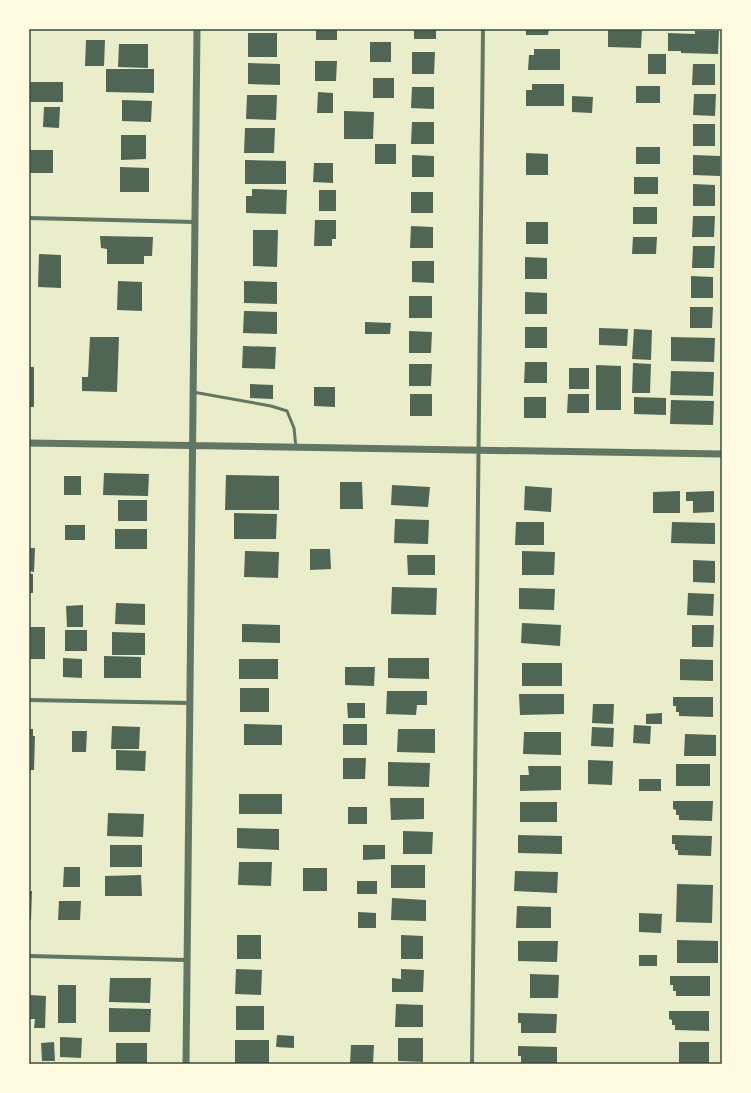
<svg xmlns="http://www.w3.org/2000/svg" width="751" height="1093" font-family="Signika,sans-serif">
<rect width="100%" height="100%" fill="#e9edc9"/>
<path fill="#4f6655" d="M316,29H337V40H316Z
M414,29H436V39H414Z
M526,29H549L548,35H526Z
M608,29H642L641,48L608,47Z
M695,31H719L718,54L681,53V51H668V33L695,34Z
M248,33H277V57H248Z
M86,40H105L104,66H85Z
M370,42H391V62H370Z
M119,44H148V68L118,67Z
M534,49H560V70H528L529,55H534Z
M412,52H435L434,74H412Z
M648,54H666V74H648Z
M315,61H337L336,81H315Z
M248,63L280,64V85L248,84Z
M693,64H715V85H692Z
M106,69H154V93L106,92Z
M373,78H394V98H373Z
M29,82H63V102H29Z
M532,84H564V106H526V90H532Z
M636,86H660V103H636Z
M412,87H434V109L411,108Z
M318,92L333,93V113H317Z
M694,94H716L715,116L693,115Z
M247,95H277L276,120L246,119Z
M572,96L593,97L592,113L572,112Z
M122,100L152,101L151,122L122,121Z
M44,107H60L59,128L43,127Z
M344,111L374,112L373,139H344Z
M412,122H434V144H411Z
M693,124H715V146H693Z
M245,128H275L274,153H244Z
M121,135H146V159L121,160Z
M375,144H396V164H375Z
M636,147H660V164H636Z
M29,150H53V173H29Z
M526,153L548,154V175H526Z
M412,155L434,156V177H412Z
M693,155L720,156V176L693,175Z
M245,160L286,161V184H245Z
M314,163H333V183L313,182Z
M120,167L149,168V192H120Z
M634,177H658V194H634Z
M693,184L715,185V206H693Z
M252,189L287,190L286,214L246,213V196H252Z
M319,190H336V211H319Z
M411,192H433V213H411Z
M633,207H657V224H633Z
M693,216H715L714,237H692Z
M315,220H336V239H332V246H314Z
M526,222H548V244H526Z
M411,226L433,227V248H410Z
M253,230H278L277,267L253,266Z
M100,236L153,237L152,256H144V264H107V249L101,248Z
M633,237H657L656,254H632Z
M693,246H715L714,268H692Z
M39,254L61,255V288L38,287Z
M525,257L547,258V279H525Z
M412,261H434V283L412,282Z
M691,276L713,277V298H691Z
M118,281L142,282V311L117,310Z
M244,281L277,282V304L244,303Z
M525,292L547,293V314H525Z
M409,296H432V318H409Z
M690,307H713L712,328H690Z
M244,311L277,312V334L243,333Z
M365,322L391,323L390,334H365Z
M525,327H547V348H525Z
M599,328L628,329L627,346L599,345Z
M634,329L652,330L651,360L632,359Z
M409,331L432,332L431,353H409Z
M90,337H119L117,392L82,391V377H88Z
M671,337L715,338L714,362L671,361Z
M243,346L276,347L275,369L242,368Z
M525,362H547V383H524Z
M633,363L651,364L650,393H632Z
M409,364H432L431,386H409Z
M596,365L621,366V410H596Z
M29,367H34V407H29Z
M569,368H589V389H569Z
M671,371L714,372L713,396L670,395Z
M250,384L273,385V399L250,398Z
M314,387H335V407L314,406Z
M410,394H432V416H410Z
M568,394H589V413H567Z
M524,397H546V418H524Z
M634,397L666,398V415L634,414Z
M671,400L714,401L713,425L670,424Z
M104,473L149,474L148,496L103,495Z
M226,475L279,476V510H225Z
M64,476H81V495H64Z
M340,482H362L363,509H340Z
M392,485L430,487L428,507L391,505Z
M525,486L552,488L551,512L524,510Z
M680,491V513H653V492Z
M714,491V512L693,513V501H686V492Z
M118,500H147V521H118Z
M234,513L277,514L276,539H234Z
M395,519L429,520L428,544L394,543Z
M516,522H544V545H515Z
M672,522L715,523V544L671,543Z
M65,525H85V540H65Z
M115,529H147V549H115Z
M29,548H35L34,572L29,571Z
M310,549H330L331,569L310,570Z
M245,551L279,552L278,578L244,577Z
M522,551L555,552L554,575H522Z
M407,555H435V575H408Z
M693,560L715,561V583L693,582Z
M29,574H33V593H29Z
M392,587L437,588L436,615L391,614Z
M519,588L555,589L554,610L519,609Z
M688,593L714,594L713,616L687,615Z
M116,603L145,604V625L115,624Z
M83,605V627H67L66,606Z
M522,623L561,625L560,646L521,643Z
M242,624L280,625V643L242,642Z
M692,625H714L713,647H692Z
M29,627H45V659H29Z
M65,630H87V651H65Z
M112,632L145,633V655H112Z
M104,656L141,657V678H104Z
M63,658L82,659V678L63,677Z
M388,658H429V679L388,678Z
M239,659H278V679H239Z
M680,659L713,660V681L680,680Z
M522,663H562V686H522Z
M345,667H375L374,686L345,685Z
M240,688H269V712H240Z
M387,691H427V705H417L416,715L386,714Z
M519,694H564V714L520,715Z
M673,697H713V717L679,716V712H676V706H673Z
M347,703H365V718H348Z
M593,704H614L613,724L592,723Z
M662,713V724H646V714Z
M244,724L282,725V745H244Z
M343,724H367V745H343Z
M634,725L651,726L650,744L633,743Z
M112,726L140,727L139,749H111Z
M592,727L614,728L613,747L591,746Z
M29,729H33V736H35L34,770H29Z
M398,729H435V753L397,752Z
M72,731H87L86,752H72Z
M524,732H561V755L523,754Z
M685,734L716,735V756H684Z
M116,750L146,751L145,771L116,770Z
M343,758H366L365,779H343Z
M588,760L613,761L612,785L588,784Z
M388,762L430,763L429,787L388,786Z
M676,764H710V786H676Z
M528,766H561V790L520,791V775H529Z
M639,779H661V791H639Z
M239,794H282V814H239Z
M390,798H424V819L391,820Z
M673,801H713L712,821L679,820V815H676V810L673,809Z
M520,802H557V822H520Z
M348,807H367V824H348Z
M108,813L144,814L143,837L107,836Z
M237,828L279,829V850L237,848Z
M403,831L433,832L432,854H403Z
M518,835L562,836V854L518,853Z
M672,835L712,836L711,856L678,855V850H675V844H672Z
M110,845H142V867H110Z
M363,845H385V859L363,860Z
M239,862H272L271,886L238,885Z
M391,865H425V888H391Z
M64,867H80V887H63Z
M303,868H327V891H303Z
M515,871L558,872L557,893L514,891Z
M141,875L142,896H105V876Z
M357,881H377V894H357Z
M677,884L713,885L712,923L676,922Z
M29,891H32L31,920H29Z
M392,898L426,900V921L391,920Z
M59,901H81L80,920H58Z
M517,906L551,907V928H516Z
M358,912L376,913V928H358Z
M639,913L662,914L661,933L639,932Z
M237,935H261V959H237Z
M401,935L423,936V959H401Z
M677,940L718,941V963H677Z
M518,941H558L557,962L518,961Z
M639,955H657V966H639Z
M236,969L262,970L261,995L235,994Z
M401,969L424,970L423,992H392V978L401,979Z
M530,974L559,975L558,998H530Z
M670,976H710V996H676V991H673V985H670Z
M110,978H151L150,1003L109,1002Z
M58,985H76V1023H58Z
M29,995L46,996L45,1028H34L35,1019H29Z
M396,1004L423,1005V1027H395Z
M236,1006H264V1030H236Z
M109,1008L151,1009L150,1032H109Z
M669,1011H709V1031L675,1030V1025H672V1020L669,1019Z
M518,1013L557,1014L556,1033H521V1023H518Z
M277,1035L294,1036V1048L276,1047Z
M60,1037L82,1038L81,1058L60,1057Z
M398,1038H423V1062L398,1061Z
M235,1040H269V1063H235Z
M54,1042L55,1061H42L41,1043Z
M679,1042H709V1064H679Z
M116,1043H147V1064H116Z
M351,1045H374L373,1064H350Z
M518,1046L557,1047V1064H521V1056H518Z"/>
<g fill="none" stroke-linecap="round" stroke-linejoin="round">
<path stroke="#617663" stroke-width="3" d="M193,392L271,406L287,411L294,428L296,448"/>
<path stroke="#617663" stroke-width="4" d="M29,218L195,222
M29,700L190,703
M29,956L187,960
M472,1064L483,29"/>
<path stroke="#617663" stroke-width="7" d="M29,443L722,454
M186,1064L197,29"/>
</g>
<rect width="751" height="1093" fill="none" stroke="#fefae0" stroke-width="60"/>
<rect x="30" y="30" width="691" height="1033" fill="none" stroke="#344e41" stroke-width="1.5"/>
</svg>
